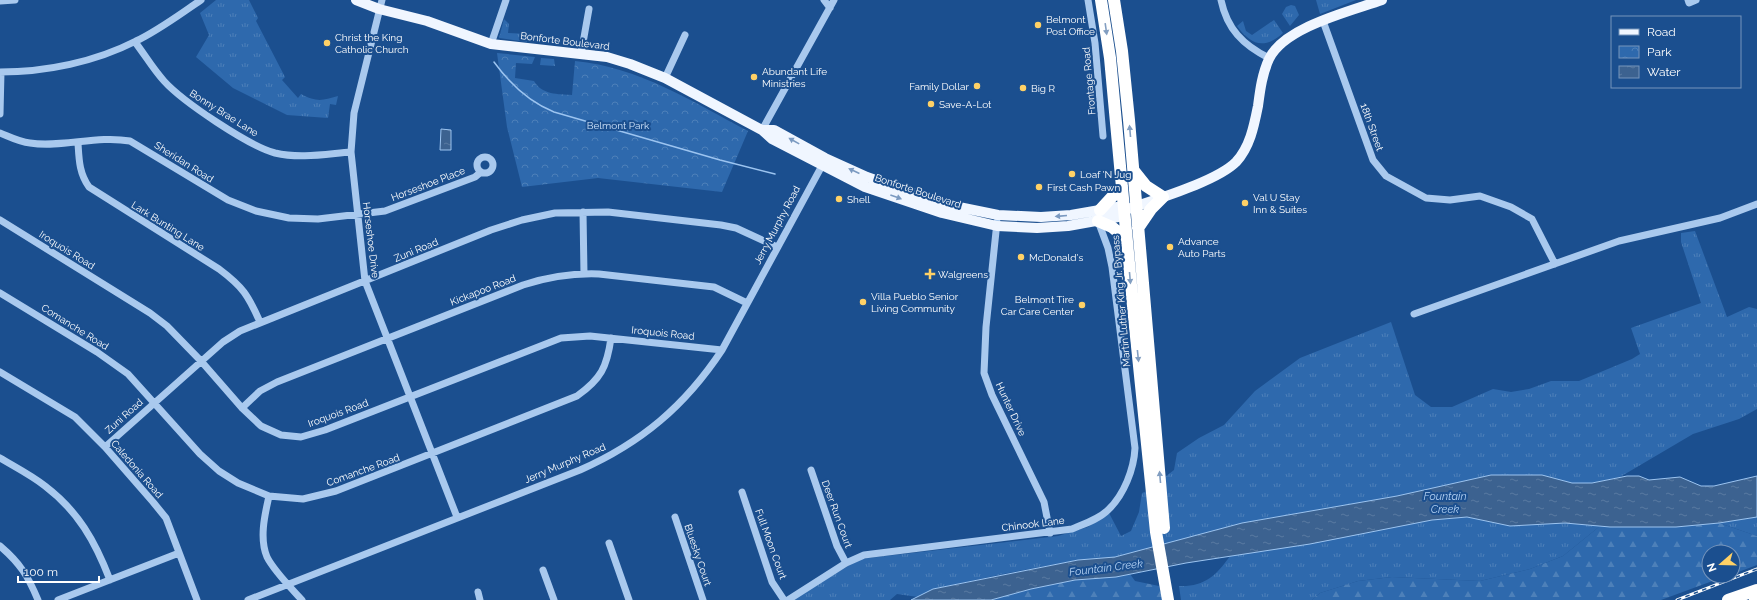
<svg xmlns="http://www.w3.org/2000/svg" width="1757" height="600" font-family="Raleway,sans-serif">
<defs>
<pattern id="grass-tufts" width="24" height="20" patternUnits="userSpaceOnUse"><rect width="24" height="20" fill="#2e69ad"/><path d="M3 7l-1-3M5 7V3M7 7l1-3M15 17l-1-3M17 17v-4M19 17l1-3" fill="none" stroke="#4d80b9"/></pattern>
<pattern id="forest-firs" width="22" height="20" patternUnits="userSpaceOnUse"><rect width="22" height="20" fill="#2e69ad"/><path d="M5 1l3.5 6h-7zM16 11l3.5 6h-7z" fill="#4d80b9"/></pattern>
<pattern id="park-crowns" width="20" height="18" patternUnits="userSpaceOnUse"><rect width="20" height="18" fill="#2e69ad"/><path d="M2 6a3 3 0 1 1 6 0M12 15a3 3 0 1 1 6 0" fill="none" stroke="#4d80b9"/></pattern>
<pattern id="water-ripples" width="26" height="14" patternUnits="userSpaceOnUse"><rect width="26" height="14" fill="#3c6290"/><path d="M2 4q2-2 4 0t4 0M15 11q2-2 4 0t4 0" fill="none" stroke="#597aa1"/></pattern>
</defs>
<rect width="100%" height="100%" fill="#1b4f8f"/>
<path fill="url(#grass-tufts)" d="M216,0H249L258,18L256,21L285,77L282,80L298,98L301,94C316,102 322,101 338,96L336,105L330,104L328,118L287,115L233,88L196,57L209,35L200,13Z
M1316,0H1356L1320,14Z
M1291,5L1295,6L1299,15L1290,26L1282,14L1286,7Z
M504,19L509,24L508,33L528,34L527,42L499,38Z
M1274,20L1283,33C1264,50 1251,45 1237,26L1243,21L1246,31L1252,35Z
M541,58L554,59L555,66L540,65Z
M1695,231L1727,317L1749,307L1757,309V409L1739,419L1693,434L1620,477L1592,483H1572L1542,475H1491L1397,496L1242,523L1115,557L1078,560L1008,573L933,589L918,597L897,594L890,600H791L860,559L1058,536L1088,527L1109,513L1121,536L1131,531L1139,512L1142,493L1147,491L1174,470L1177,453L1199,438L1224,425L1255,391L1300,358L1391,322L1415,395L1431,407H1452L1493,389L1511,392L1529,389L1551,381H1579L1632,359L1640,354L1631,328L1701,303L1681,242V233Z
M1467,517L1510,526L1565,523L1600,526L1563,556L1530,569L1480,581L1392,577L1358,581L1320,593L1312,600H1181L1179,586C1204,587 1216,576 1230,556L1432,520Z
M1757,517V536L1719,523Z"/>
<path fill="url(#forest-firs)" d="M1719,523L1757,536V565L1733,574V552H1709V576H1726L1661,600H1312L1320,593L1358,581L1392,577L1480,581L1530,569L1563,556L1600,526L1676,527Z
M1130,574L1135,581L1159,586L1163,600H991L1031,589L1075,580Z"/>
<path fill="url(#park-crowns)" d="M497,53L535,57L532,64L516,63L515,78L534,81C542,95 558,94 572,95L575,61C639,67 693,102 748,131L722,192L598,178L522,187L507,127Z"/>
<path fill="url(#water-ripples)" stroke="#9cc4f0" d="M441,129L451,130V150H440Z
M1491,475H1542L1572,483H1592L1627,476H1639L1649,480L1680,477L1701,486H1714L1757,476V517L1719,523L1676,527H1610L1565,523L1510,526L1467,517L1432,520L1310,544L1186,563L1116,577L1075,580L1031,589L991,600H911L933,589L1078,560L1115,557L1242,523L1397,496Z"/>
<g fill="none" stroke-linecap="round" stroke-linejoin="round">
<path stroke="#9cc4f0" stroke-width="1.5" d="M494,62C510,84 529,102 554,112L720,160L775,174"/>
<path stroke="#a9c9ee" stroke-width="7" d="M382,0L354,113L351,152L365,281L457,517
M824,0L830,8
M1088,0L1095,43L1103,136
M1221,0C1227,29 1243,45 1269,58
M1688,0L1689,3L1696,0
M0,1L15,0
M1323,21L1373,160L1386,176L1426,198L1450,200L1480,196L1511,207L1532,219L1555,264
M135,42C145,55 153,69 164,81C183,102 249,146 275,153C300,159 326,154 351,152
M491,44L506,0
M581,54L589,9
M0,72C46,72 95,62 136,41C159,30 180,14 201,0
M665,78L685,35
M0,114L1,72
M762,130L834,0
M0,133C10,137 19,142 30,143C62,148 97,135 130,141L228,200L256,211L289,218L318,219L385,211L475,177L481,172
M78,143C79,159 79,173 89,187L219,269C243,287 248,295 260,322
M477 165a8 8 0 1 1 16 0a8 8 0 1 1-16 0Z
M583,212L584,274
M0,220L150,313L167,326L201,361L242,408L261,426L281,435L301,437L325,430L561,338L590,336L722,350
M997,222L986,327L984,373L992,395L1044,502L1050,533
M0,293L97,352L128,374L200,454L219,471L238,483L269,496L303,499L336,491L577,396C601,379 607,367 611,338
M1414,314L1619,241L1720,218L1757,204
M0,372L75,417L105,447L153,502L166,518L197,600
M242,408L260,391L277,382L523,285C548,277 573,273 599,274L714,287L747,303
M105,447L223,342L240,331L491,230L522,220L555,213L608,212L721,225L736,228L777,247
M0,458C15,467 31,475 45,486C78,511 95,541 110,580
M811,470L837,546L846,563
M742,492L772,582L784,600
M269,496C265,514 259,538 267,557C274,571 291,588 302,600
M675,517L703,600
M609,543L629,600
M0,546C20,563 28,576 38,600
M543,570L554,600
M478,592L480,600
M58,600L179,553
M248,600L580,470C641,443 685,406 722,350L824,162
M788,600L846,563L864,555L1072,529C1084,524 1099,519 1108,510C1124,495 1134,469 1135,448L1112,267L1108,248L1098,221"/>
<path stroke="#f0f6ff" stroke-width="10" d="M356,0L379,9L427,21L491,44L607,57L630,64L665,78L762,130L772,139L865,187L942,213L997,226L1037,228L1068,226L1118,217L1125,210C1153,200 1216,182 1236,162C1250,147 1254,126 1258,106C1260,91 1262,74 1269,59C1284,27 1351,11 1382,0
M762,130H774L825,158L867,177L944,204L998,215L1041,217L1071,215L1117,207L1125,210"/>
<path stroke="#fff" stroke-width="12" d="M1101,0L1110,58L1134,317L1156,532L1168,600
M1114,0L1122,51L1129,120L1164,528
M1134,171L1146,186L1163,197L1151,209L1138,228
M1100,210L1122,186
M1098,221L1112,227L1126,239
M1728,600L1757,590
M1755,600L1757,599"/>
<defs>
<path id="rail" d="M1677,600L1757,569"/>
</defs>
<use href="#rail" stroke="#fff" stroke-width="3"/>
<use href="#rail" stroke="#1b4f8f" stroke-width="1.5" stroke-dasharray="4.5" stroke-linecap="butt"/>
</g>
<defs><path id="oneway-solid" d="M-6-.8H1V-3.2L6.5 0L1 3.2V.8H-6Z"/></defs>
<g fill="#829ec1">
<use href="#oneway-solid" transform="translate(1106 29) rotate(82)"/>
<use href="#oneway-solid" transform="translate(1130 131) rotate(-95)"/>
<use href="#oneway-solid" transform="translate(1130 278) rotate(85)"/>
<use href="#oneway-solid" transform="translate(1138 356) rotate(84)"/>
<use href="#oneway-solid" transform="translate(1160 477) rotate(-95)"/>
</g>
<g fill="#7b9ac1">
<use href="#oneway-solid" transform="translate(794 141) rotate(-151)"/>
<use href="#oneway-solid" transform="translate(854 171) rotate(-155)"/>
<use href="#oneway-solid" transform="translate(896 197) rotate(20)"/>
<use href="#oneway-solid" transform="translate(1061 216) rotate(175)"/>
</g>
<g fill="#ffd166" stroke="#1b4f8f" stroke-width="1.5">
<circle cx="1038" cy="25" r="4"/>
<circle cx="327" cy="43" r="4"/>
<circle cx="754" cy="77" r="4"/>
<circle cx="977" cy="86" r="4"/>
<circle cx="1023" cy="88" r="4"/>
<circle cx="931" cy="104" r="4"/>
<circle cx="1072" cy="174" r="4"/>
<circle cx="1039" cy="187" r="4"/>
<circle cx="839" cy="199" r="4"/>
<circle cx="1245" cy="203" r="4"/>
<circle cx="1170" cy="247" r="4"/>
<circle cx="1021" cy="257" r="4"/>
<path d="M928 268h4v4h4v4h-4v4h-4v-4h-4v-4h4z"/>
<circle cx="863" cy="302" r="4"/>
<circle cx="1082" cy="305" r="4"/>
</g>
<g text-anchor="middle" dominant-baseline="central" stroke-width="4" stroke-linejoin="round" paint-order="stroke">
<g font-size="10" fill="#fff" stroke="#1b4f8f" text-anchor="start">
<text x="1046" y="19">Belmont<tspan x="1046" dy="12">Post Office</tspan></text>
<text x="335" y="37">Christ the King<tspan x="335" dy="12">Catholic Church</tspan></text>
<text x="762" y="71">Abundant Life<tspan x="762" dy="12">Ministries</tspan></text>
<text x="969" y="86" text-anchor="end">Family Dollar</text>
<text x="1031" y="88">Big R</text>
<text x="939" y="104">Save-A-Lot</text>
<text x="1080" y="174">Loaf 'N Jug</text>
<text x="1047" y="187">First Cash Pawn</text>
<text x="1253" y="197">Val U Stay<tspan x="1253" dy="12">Inn &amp; Suites</tspan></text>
<text x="847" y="199">Shell</text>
<text x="1178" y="241">Advance<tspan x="1178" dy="12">Auto Parts</tspan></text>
<text x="1029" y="257">McDonald's</text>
<text x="938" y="274">Walgreens</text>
<text x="871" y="296">Villa Pueblo Senior<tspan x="871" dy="12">Living Community</tspan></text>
<text x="1074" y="299" text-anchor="end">Belmont Tire<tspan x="1074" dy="12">Car Care Center</tspan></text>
</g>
<g font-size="10" fill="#fff" stroke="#1b4f8f">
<text transform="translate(565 41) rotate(7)">Bonforte Boulevard</text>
<text transform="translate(1089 81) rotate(-95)">Frontage Road</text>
<text transform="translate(224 113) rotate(32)">Bonny Brae Lane</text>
<text transform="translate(1372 127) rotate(70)">18th Street</text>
<text transform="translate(184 162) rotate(32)">Sheridan Road</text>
<text transform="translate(428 184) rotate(-21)">Horseshoe Place</text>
<text transform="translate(918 191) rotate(18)">Bonforte Boulevard</text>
<text transform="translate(777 225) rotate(-62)">Jerry Murphy Road</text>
<text transform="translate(168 226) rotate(32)">Lark Bunting Lane</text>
<text transform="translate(371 240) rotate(83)">Horseshoe Drive</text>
<text transform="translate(67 250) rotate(32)">Iroquois Road</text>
<text transform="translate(416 250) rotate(-22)">Zuni Road</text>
<text transform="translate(483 290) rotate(-21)">Kickapoo Road</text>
<text transform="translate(1121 301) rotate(-95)">Martin Luther King Jr. Bypass</text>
<text transform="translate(75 327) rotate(32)">Comanche Road</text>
<text transform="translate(663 333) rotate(6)">Iroquois Road</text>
<text transform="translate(1011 409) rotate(65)">Hunter Drive</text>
<text transform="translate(338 413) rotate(-20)">Iroquois Road</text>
<text transform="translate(124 416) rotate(-42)">Zuni Road</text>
<text transform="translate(565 463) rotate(-23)">Jerry Murphy Road</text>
<text transform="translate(137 469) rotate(49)">Caledonia Road</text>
<text transform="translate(363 470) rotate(-20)">Comanche Road</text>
<text transform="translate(837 514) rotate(70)">Deer Run Court</text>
<text transform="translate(1033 524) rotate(-7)">Chinook Lane</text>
<text transform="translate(771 544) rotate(70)">Full Moon Court</text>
<text transform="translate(698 555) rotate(71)">Bluesky Court</text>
</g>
<g font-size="10" fill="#cfe3fa" stroke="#1b4f8f">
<text x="618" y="125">Belmont Park</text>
</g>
<g font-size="11" font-style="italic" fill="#b5d3f5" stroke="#1b4f8f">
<text x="1445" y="496">Fountain<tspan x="1445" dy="13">Creek</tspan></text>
<text transform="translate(1106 568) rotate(-7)">Fountain Creek</text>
</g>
</g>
<rect x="1611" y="16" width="130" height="72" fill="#1b4f8f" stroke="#7695bc"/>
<rect x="1619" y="29" width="20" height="6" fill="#f0f6ff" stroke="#7695bc"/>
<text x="1647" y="36" font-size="12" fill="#ffffff">Road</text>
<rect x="1619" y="46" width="20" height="12" fill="url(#park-crowns)" stroke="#7695bc"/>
<text x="1647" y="56" font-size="12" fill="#ffffff">Park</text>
<rect x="1619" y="66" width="20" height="12" fill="url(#water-ripples)" stroke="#7695bc"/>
<text x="1647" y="76" font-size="12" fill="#ffffff">Water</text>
<g transform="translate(1721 564) rotate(250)"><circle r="19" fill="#1b4f8f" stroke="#7695bc"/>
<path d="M0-3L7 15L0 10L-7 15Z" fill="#ffd166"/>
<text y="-6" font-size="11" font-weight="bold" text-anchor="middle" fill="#ffffff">N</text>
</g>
<path d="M18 576v6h81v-6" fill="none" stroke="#ffffff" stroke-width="2"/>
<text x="24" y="576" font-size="12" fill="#ffffff" stroke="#1b4f8f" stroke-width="3" paint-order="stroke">100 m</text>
</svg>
